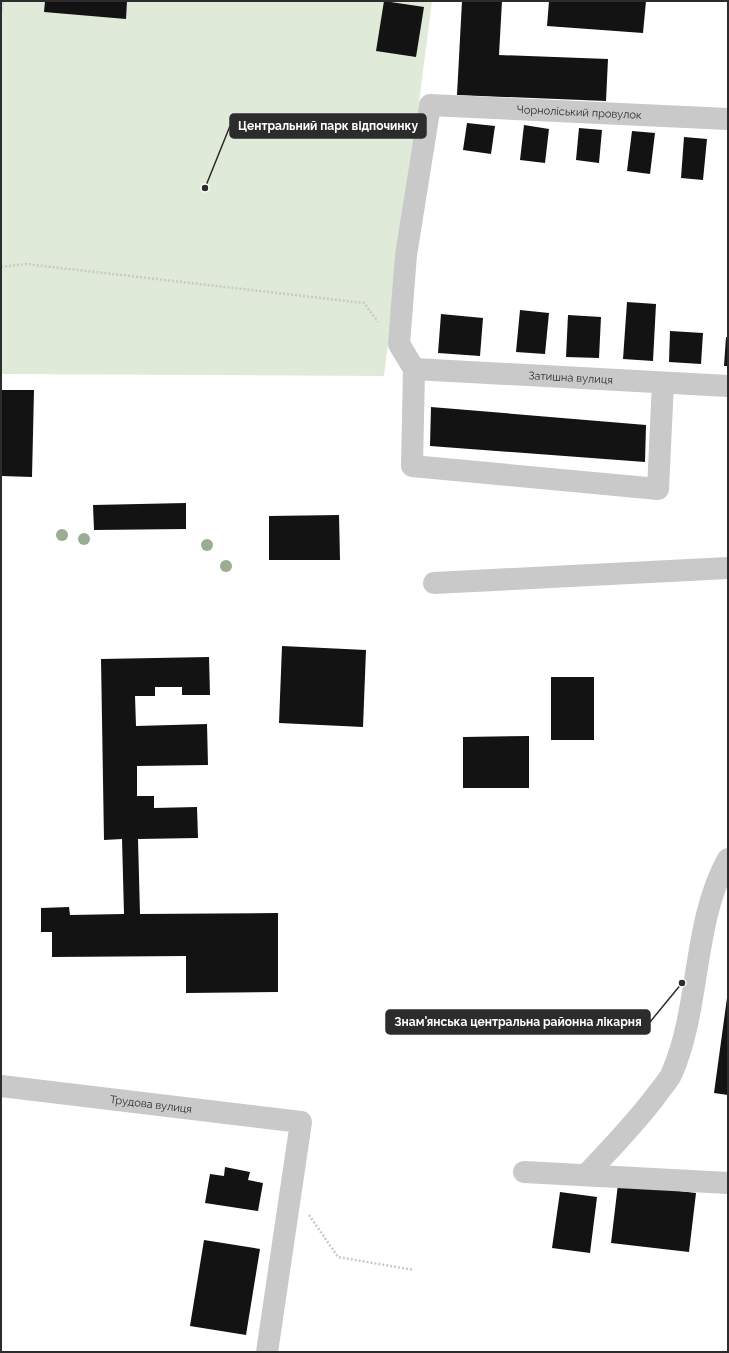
<svg xmlns="http://www.w3.org/2000/svg" width="729" height="1353" font-family="Raleway,sans-serif">
<rect width="100%" height="100%" fill="#fff"/>
<path fill="#e0ead9" d="M1,1H432L384,376L1,374Z"/>
<path fill="#131313" d="M45,1H127L126,19L44,12Z
M384,1L424,7L416,57L376,51Z
M462,1H502L499,55L608,59L606,101L457,95Z
M549,1H646L643,33L547,26Z
M467,123L495,126L491,154L463,150Z
M524,125L549,129L545,163L520,160Z
M579,128L602,130L599,163L576,160Z
M632,131L655,133L650,174L627,171Z
M684,137L707,139L703,180L681,178Z
M627,302L656,304L653,361L623,359Z
M520,310L549,313L545,354L516,352Z
M441,314L483,318L480,356L438,353Z
M568,315L601,317L599,358L566,357Z
M670,331L703,333L701,364L669,362Z
M726,337H728V366H724Z
M1,390H34L32,477L1,476Z
M431,407L646,425L645,462L430,446Z
M186,503V529L94,530L93,505Z
M339,515L340,560H269V516Z
M282,646L366,650L363,727L279,723Z
M209,657L210,695H182V687H155V696H135L136,726L207,724L208,765L137,766V796H154V808L197,807L198,838L138,839L140,914L278,913V992L186,993V956L52,957V932H41V908L69,907L70,915L124,914L122,839L104,840L101,659Z
M551,677H594V740H551Z
M529,736V788H463V737Z
M727,998H728V1095L714,1093Z
M225,1167L250,1172L248,1180L263,1183L258,1211L205,1203L210,1174L224,1176Z
M618,1184L696,1193L689,1252L611,1243Z
M560,1192L597,1197L590,1253L552,1248Z
M204,1240L260,1249L246,1335L190,1326Z"/>
<g fill="none" stroke-linecap="round" stroke-linejoin="round">
<path stroke="#c9c9c9" stroke-width="2.5" stroke-dasharray="2 2" stroke-linecap="butt" d="M1,13L3,1
M1,267L26,264L364,303L378,322
M309,1215L338,1257L414,1270"/>
<g stroke="#c9c9c9" stroke-width="22">
<path id="s1" d="M414,369L728,386"/>
<path id="s2" d="M663,383L658,489L412,466L414,369L399,344L406,255L430,105L728,119"/>
<path d="M434,583L728,568"/>
<path id="s3" d="M1,1086L301,1122L267,1352"/>
<path d="M524,1172L728,1183"/>
<path d="M586,1175C611,1148 637,1122 658,1093C663,1086 669,1080 672,1073C701,1006 692,923 728,859"/>
</g>
</g>
<g fill="#9aac92">
<circle cx="62" cy="535" r="6"/>
<circle cx="84" cy="539" r="6"/>
<circle cx="207" cy="545" r="6"/>
<circle cx="226" cy="566" r="6"/>
</g>
<g text-anchor="middle" dominant-baseline="central" stroke-width="4" stroke-linejoin="round" paint-order="stroke">
<g font-size="11" fill="#2c2c2c" stroke="#fff">
<text stroke="none"><textPath href="#s2" startOffset="870">Чорноліський провулок</textPath></text>
<text stroke="none"><textPath href="#s1" startOffset="157">Затишна вулиця</textPath></text>
<text stroke="none"><textPath href="#s3" startOffset="151">Трудова вулиця</textPath></text>
</g>
</g>
<path fill="none" stroke="#2c2c2c" stroke-width="1.5" d="M205 188L230 126M682 983L650 1022"/>
<g fill="#2c2c2c" stroke="#fff" stroke-width="1.5">
<circle cx="205" cy="188" r="4"/>
<circle cx="682" cy="983" r="4"/>
</g>
<g fill="#2c2c2c" stroke="#2c2c2c" stroke-width="1.5">
<rect x="230" y="114" width="196" height="24" rx="4"/>
<rect x="386" y="1010" width="264" height="24" rx="4"/>
</g>
<g font-size="12" text-anchor="middle" font-weight="bold" fill="#fff">
<text x="328" y="130">Центральний парк відпочинку</text>
<text x="518" y="1026">Знам'янська центральна районна лікарня</text>
</g>
<rect width="729" height="1353" fill="none" stroke="#2c2c2c" stroke-width="4"/>
</svg>
